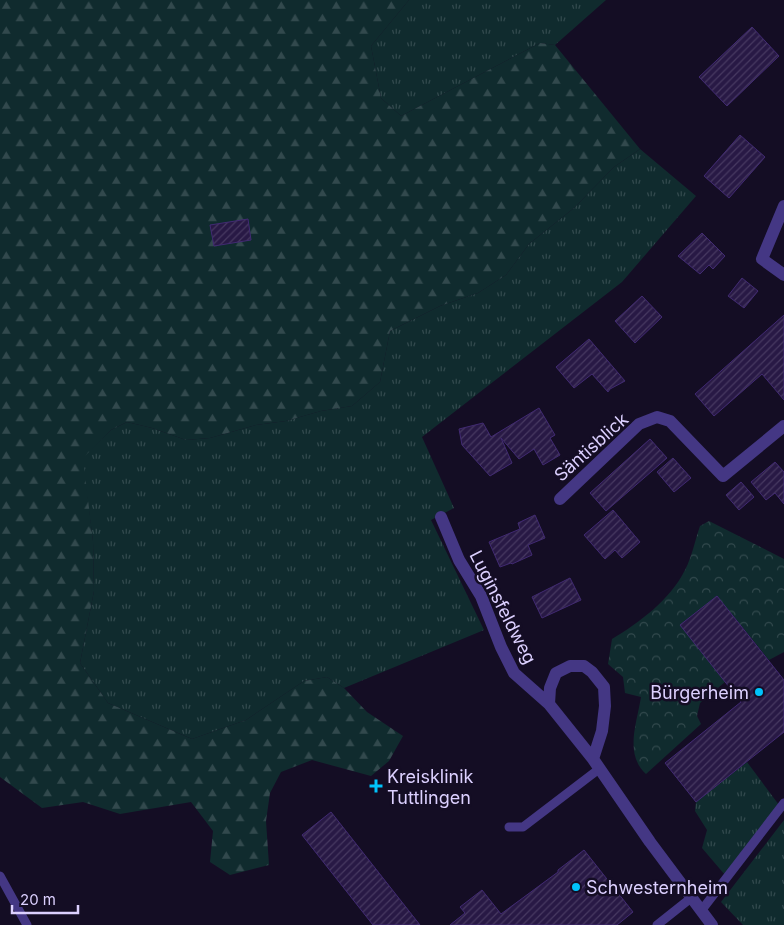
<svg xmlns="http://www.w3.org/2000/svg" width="784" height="925" font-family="Inter,sans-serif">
<defs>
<pattern id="grass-tufts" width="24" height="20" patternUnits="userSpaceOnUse" patternTransform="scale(1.25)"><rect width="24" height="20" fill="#102b2e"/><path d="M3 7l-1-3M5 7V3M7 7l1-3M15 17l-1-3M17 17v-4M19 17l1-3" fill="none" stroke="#32494d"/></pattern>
<pattern id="forest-firs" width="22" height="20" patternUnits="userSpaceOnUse" patternTransform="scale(1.25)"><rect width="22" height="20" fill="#102b2e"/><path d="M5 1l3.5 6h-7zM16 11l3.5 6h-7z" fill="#32494d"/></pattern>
<pattern id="park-crowns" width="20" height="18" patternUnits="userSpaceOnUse" patternTransform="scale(1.25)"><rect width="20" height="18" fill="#102b2e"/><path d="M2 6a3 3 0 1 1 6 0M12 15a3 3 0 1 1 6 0" fill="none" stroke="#32494d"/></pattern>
<pattern id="building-hatch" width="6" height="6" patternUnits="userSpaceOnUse" patternTransform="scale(1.25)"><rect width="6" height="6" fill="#281945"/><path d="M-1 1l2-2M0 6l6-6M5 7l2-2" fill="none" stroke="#473961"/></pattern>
</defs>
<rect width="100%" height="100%" fill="#140d24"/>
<path fill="url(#grass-tufts)" d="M409,0H606L555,45L540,43L401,116L381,98L371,46Z
M640,149L696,196L622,282L422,437L454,508L431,520L484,630L344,688L327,677L304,681L246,720L192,739L108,703L80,663L94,591L93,541L82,458L111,430L127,422L152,428L186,440L210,438L256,425L286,421L321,411L352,406L380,382L390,331L440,306L478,293L506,275L529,244L574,208L614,167Z
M747,762L779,805L725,875L702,848L707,830L695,811L696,802Z
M784,820V925H743L721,902Z"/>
<path fill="url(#forest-firs)" d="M0,0H409L371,46L381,98L401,116L540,43L555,45L640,149L614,167L574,208L529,244L506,275L478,293L440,306L390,331L380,382L352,406L321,411L286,421L256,425L210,438L186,440L152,428L127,422L111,430L83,458L93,541L94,591L80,663L108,703L192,739L246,720L304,681L327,677L344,688L367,712L403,736L389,761L371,776L312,760L281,772L270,793L266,821L269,865L230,875L210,862L213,831L191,802L120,814L83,802L42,808L0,777Z"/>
<path fill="url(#park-crowns)" d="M709,521L784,559V652L769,660L717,596L680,625L725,682L700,703L697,716L701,724L646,774C624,754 637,723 641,697L625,693L623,677L608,664L612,639C640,622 670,600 685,570C692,557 695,540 700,526Z"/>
<path fill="url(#building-hatch)" stroke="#412a72" d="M752,27L779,56L727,106L699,77Z
M740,135L765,157L729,198L704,176Z
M248,219L251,240L214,246L210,225Z
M702,233L725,256L713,269L709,265L700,274L678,256Z
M742,278L758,291L744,308L728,296Z
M642,296L662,317L635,343L615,321Z
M784,315V400L762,374L714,416L695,394Z
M589,339L625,381L610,389L608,392L592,374L574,388L556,367Z
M539,408L555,435L550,438L560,455L543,465L534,449L519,459L501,438L512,463L490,476L462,445L459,429L483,423L491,437Z
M650,439L667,458L606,511L590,493Z
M673,458L691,478L674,492L657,472Z
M775,462L784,472V504L775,493L766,500L751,482Z
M741,482L754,497L739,510L726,495Z
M613,510L640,542L622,558L615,550L605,559L584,535Z
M535,515L545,538L528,545L532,555L512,564L511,563L500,567L489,542L520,529L518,523Z
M570,578L581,600L542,618L532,597Z
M717,596L784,680V732L696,802L665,763L741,702L680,625Z
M331,812L368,859L420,925H373L302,835Z
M584,850L633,912L617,925H450L465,913L460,907L482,890L501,914L558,872V870Z"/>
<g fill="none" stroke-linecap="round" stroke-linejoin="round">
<path stroke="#443784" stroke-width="9" d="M509,827H523L599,769
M0,876L27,925
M701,911L784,803
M657,925L691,898"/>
<path stroke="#443784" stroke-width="12" d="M784,206L762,259L784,275
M560,499L639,424L657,417L670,421L723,476L784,426
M441,517L459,560L481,596L501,647L514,673L549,704L593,759L650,842L712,925
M549,704L550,688L556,673L570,666H584L592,672L604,687L605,706L602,731L593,759"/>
</g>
<g fill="#00c3fb" stroke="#140d24" stroke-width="2">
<circle cx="759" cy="692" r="5"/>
<path d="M373.5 778.5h5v5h5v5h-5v5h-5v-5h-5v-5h5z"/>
<circle cx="576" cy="887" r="5"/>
</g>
<g text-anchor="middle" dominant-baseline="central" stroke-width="5" stroke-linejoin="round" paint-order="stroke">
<g font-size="18" fill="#dcd0ff" stroke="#140d24">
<text transform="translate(591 447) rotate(-42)">Säntisblick</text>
<text transform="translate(503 607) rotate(63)">Luginsfeldweg</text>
</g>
<g font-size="18" fill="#dcd0ff" stroke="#140d24" text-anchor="start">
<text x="749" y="692" text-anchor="end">Bürgerheim</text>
<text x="387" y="776">Kreisklinik<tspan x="387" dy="21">Tuttlingen</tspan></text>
<text x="586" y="887">Schwesternheim</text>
</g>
</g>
<path d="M12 905v8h66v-8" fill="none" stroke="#dcd0ff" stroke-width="2.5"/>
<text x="20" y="905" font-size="15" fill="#dcd0ff" stroke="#140d24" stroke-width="4" paint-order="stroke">20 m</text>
</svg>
